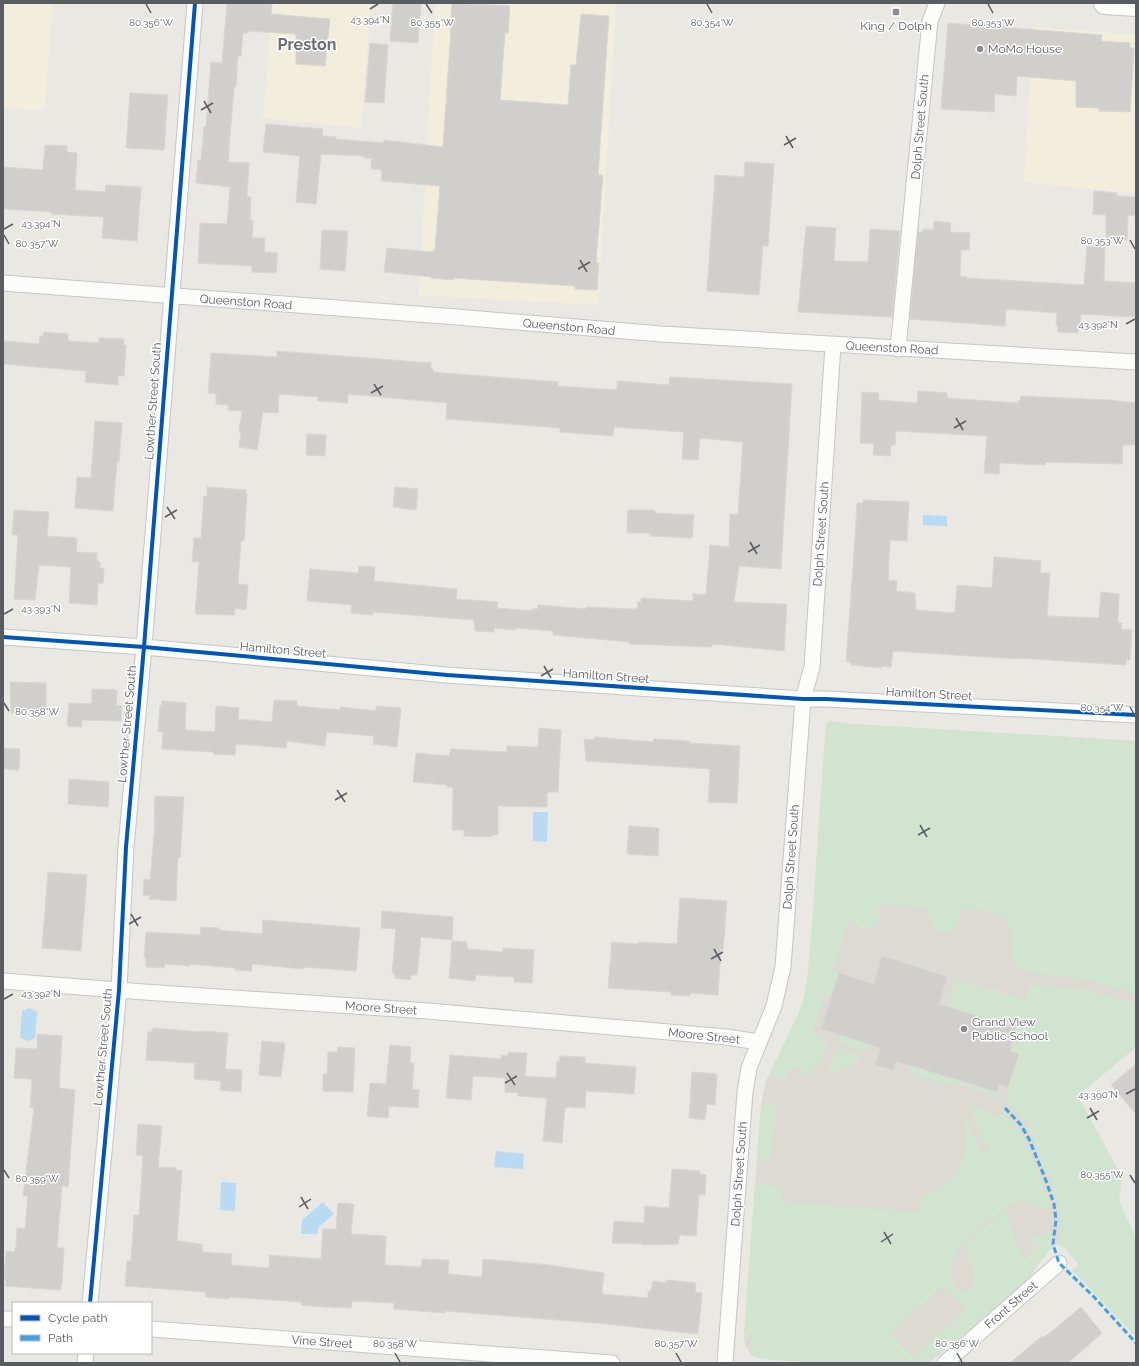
<svg xmlns="http://www.w3.org/2000/svg" width="1139" height="1366" font-family="Raleway,sans-serif">
<rect width="100%" height="100%" fill="#e9e8e3"/>
<path fill="#f3eedc" d="M3,3H53L44,110L3,108Z
M273,3H371L361,128L263,118Z
M435,3H616L598,305L419,295Z
M1033,27L1136,35V193L1120,192L1024,182Z"/>
<path fill="#dcdad3" d="M830,721L852,724L1136,741V1044L1033,1134L1077,1235L1059,1245H1056L1051,1249L1043,1257L1028,1280L982,1321L928,1363H825L765,1359L756,1357L750,1353L745,1344L744,1339L761,1105L766,1081L798,1015L803,1001L807,982L811,940L826,724Z"/>
<path fill="#d1e4cf" fill-rule="evenodd" d="M830,721L852,724L1136,741V993C1120,990 1105,984 1089,980C1067,975 1026,979 1012,962C1010,952 1012,943 1011,933C1009,908 978,911 960,910C960,915 960,922 957,926C949,938 936,932 930,923L929,908L877,904L881,915C876,933 860,933 851,919L847,926L832,970L839,973L832,996L825,994L813,1031L815,1035L823,1040L827,1045C824,1061 817,1070 802,1076L800,1068L785,1071L786,1081L778,1080L769,1075L798,1015L803,1001L807,982L811,940L826,724Z
M956,979L1025,1000L1030,985L1083,988L1117,999L1136,1002V1047L1078,1096L1122,1177L1119,1201L1136,1238V1337L1072,1270L1079,1265L1065,1248L1058,1245L1060,1222L1059,1206L1049,1176L1026,1124L1006,1101L1008,1087L1019,1054L1010,1051L1016,1028L948,1007Z
M840,1035L870,1044L869,1047L863,1051L838,1043Z
M836,1048L856,1054L859,1059C854,1068 839,1072 829,1073Z
M910,1064L997,1092L995,1095C988,1098 976,1090 969,1088C951,1082 933,1081 916,1078C909,1074 910,1070 910,1064Z
M769,1103L773,1104L776,1111L771,1158L768,1161L761,1159L757,1153L761,1107L764,1104Z
M970,1105L999,1116L1005,1113C1029,1139 1040,1173 1050,1206C1037,1212 1038,1203 1028,1203L1026,1200C1011,1200 963,1239 955,1253C950,1261 950,1274 953,1283C955,1290 960,1292 966,1292L975,1285L965,1244L1005,1210L1023,1260L1034,1253V1250L1031,1245L1032,1238L1040,1235H1045L1051,1229L1050,1250L1038,1265L1031,1276L982,1321L928,1363H825L765,1359L756,1357L751,1354L753,1333L749,1332L748,1340H744V1333L755,1184L782,1186V1202L920,1212L922,1197L923,1195C929,1194 935,1193 940,1189C966,1174 967,1143 964,1117L966,1118L982,1153L990,1150L987,1143L984,1144L967,1106ZM944,1285L966,1309L912,1357L891,1333Z"/>
<path fill="#b8daf2" d="M923,515L947,516V526L923,525Z
M533,812H548L547,842L533,841Z
M30,1008L37,1012L35,1038L27,1041L20,1037L22,1011Z
M496,1151L524,1154L523,1169L494,1167Z
M221,1182L236,1183L235,1211L220,1210Z
M323,1202L334,1214L318,1228L317,1234H301L302,1220Z"/>
<path fill="#d0cfcc" stroke="#d8d6d2" d="M227,3H272L271,14L330,19L325,66L296,64V34L248,31V33H243L241,56H238L236,87H234L228,162L249,163L247,197H251L250,220H253L252,238H265L264,252L278,253L276,273L252,272V266L198,263L200,223L227,224L230,187L196,183L198,160H201L204,127H206L211,62L222,63Z
M393,3H421L418,43L390,41Z
M452,3L510,6L508,33H505L500,100L568,105L571,65H576L581,14L609,16L598,175H603L596,263H599L597,290L575,289V286L453,278V280L431,278V277L384,272L387,248L433,252V250H435L440,186L381,181L382,170L371,169L372,158H364L365,156L321,154L316,204L296,202L300,156L263,152L266,124L323,129L322,136L336,137V139L383,143L384,140L443,147L451,29H450Z
M948,23L1102,35L1101,41L1130,43V48H1134L1130,112L1099,111V108L1076,107V81L1017,76L1016,96L995,94L994,112L941,109Z
M370,43L388,45L384,103L365,102Z
M130,93L168,95L164,150L126,148Z
M45,145L67,146V152L77,153L75,190L105,192L106,185L141,187L137,241L102,238L104,217L51,214L52,212L3,209V167L43,170Z
M745,162L774,164L768,246H763L759,295L707,291L715,175L744,177Z
M1094,191L1117,193L1116,196L1136,197V216L1128,215L1127,240L1106,238V215L1093,214Z
M934,221L951,223L950,232L970,233L969,250H961L960,276L967,277V278L1084,285L1087,246L1105,247L1104,281L1136,283V312H1135L1134,317L1081,314L1080,327H1078V333L1058,332V326H1056L1057,313L1006,309L1005,326L910,319L918,232H923V229L933,230Z
M806,226L836,228L834,261L868,262L870,229L900,231L892,317L798,312Z
M322,230L348,231L345,271L320,269Z
M44,332L68,334V341L99,343V338L124,339L123,345H126L124,376H118V385L85,382L86,371L3,364V341L39,344L40,336H43Z
M277,351L431,363V369H433V372L558,382L557,386L617,390V381L669,385L670,377L792,384L781,569L739,566L734,602L787,604L784,651L712,644V647L629,644V642L553,635V631L516,628L515,630L494,628V632L475,631L474,620L373,612V615L351,613L352,605L307,601L310,569L358,573L359,566L375,567L374,581L457,589L456,599L498,602L497,608L532,611V609H538V605L586,609V607L631,609H637L638,602H641V598L693,601V594L706,595L710,545L729,547L730,514L738,515L743,442L700,438L698,460L682,459L684,432L614,427L613,436L560,432V428L446,419L447,403L348,394V403L318,401V397L279,394L278,413L263,412L257,450L239,447L241,432L239,431L242,411L228,410V405L216,404V394L208,393L211,353L277,357Z
M918,391L947,393V398L1018,403V401H1020L1021,396L1108,400L1136,403V445H1123L1122,464L1046,462L1045,465L1000,463L999,474L984,473L987,436L896,431L895,445H891L890,456L873,455L874,444L860,443L862,392L879,393L878,400L917,403Z
M95,421L122,423L119,462L117,461L113,511L75,508L77,477L91,478Z
M307,434L326,435L325,456L306,455Z
M207,487L246,490V494H247L244,541H241L238,584L248,585L246,610L235,608L234,615L195,614L199,564V562H192L194,538H201L204,496H207Z
M395,487L418,489L416,510L393,507Z
M863,500L909,502L907,541L890,540L888,580L897,581L896,591L915,593L916,610L955,613L957,585L992,588L994,557L1041,561L1040,573H1050L1047,616L1099,618L1101,592L1119,594L1118,623H1122L1121,629L1132,630L1130,660H1126V665L1019,658V659L893,651L891,667L882,666V668L851,665V662H846L855,539L857,503H863Z
M14,510L49,512L47,536L77,538L76,552L97,553V561L100,562V568H104L103,583H98L97,605L69,603L71,567L39,565L35,600L14,599L18,535H12Z
M628,510H655V513L694,515L692,538L650,536V533H627Z
M10,682L46,683V712L11,713Z
M92,689L117,690L116,706H122L121,721L82,720V727L67,726L69,703L92,704Z
M274,700L297,701V706L340,710V707L376,711V706L401,708L397,747L373,744L374,736L327,732L325,746L287,741L286,748L236,744L235,755L213,754V752L162,749L163,732L158,731L160,705H162V701L186,703L185,730L215,732L216,706L239,708L238,719L272,722Z
M539,728L561,730L558,792H547V807L498,806V835H492V837L464,836V830H452L453,787H447V785L413,782L416,753L449,756L451,749L507,752V746L538,747Z
M595,737L653,742L654,739L690,741V743L740,746L737,803L708,802L710,769L586,761L584,739L594,740Z
M3,748L20,749L19,770L3,769Z
M69,779L109,782L108,807L68,804Z
M155,796L184,797L180,858L178,857L176,901L149,899L150,896L143,895L144,879L150,880L155,825H154Z
M629,826L659,828L658,856L627,854Z
M48,872L87,875L81,951L42,948Z
M680,898L727,901L723,950L721,949L718,995L690,993V996L671,995V992L608,988L612,942L638,944L639,942L677,944Z
M382,911L453,917L452,940L421,937L417,975H411L410,980L395,978V974L392,973L396,929L381,928Z
M263,920L360,928L356,971L304,967L303,969L252,964V971L235,970V968L190,964V966L165,964L164,968L146,967V958H144L146,932L200,935L201,927L219,928V930L262,934Z
M452,941L467,942V949L503,952V948L534,950L532,983L514,982V977L476,975L475,981L449,978Z
M882,956L947,977L939,1004L1016,1028L1010,1051L1019,1054L1008,1087L999,1084L997,1092L896,1061L893,1070L875,1065L881,1048L821,1029L839,973L874,984Z
M153,1028L202,1032V1031L228,1033L225,1069L242,1070L241,1092L220,1090L221,1081L194,1079L195,1063L146,1060L148,1032H152Z
M37,1034L62,1036L59,1088L75,1090L68,1187L62,1186L57,1248H64L62,1285H61L60,1290L5,1286L6,1280H4L6,1251L15,1252V1248H16L17,1228L25,1229L28,1196H23L34,1108L30,1107L32,1079L14,1078L16,1048L37,1049Z
M262,1041L285,1043L281,1077L259,1075Z
M390,1045L411,1047L410,1063H414L412,1090H419L418,1108L389,1106L388,1118L367,1116L370,1083L386,1084Z
M338,1047L355,1048L353,1092L323,1091V1074H327L328,1052H337Z
M508,1052L527,1053L525,1076L556,1078L557,1061L559,1062L560,1056L585,1057V1063L636,1067L634,1094L586,1091L585,1108L565,1107L562,1143L543,1141L547,1098L518,1096V1093L505,1092V1078L473,1076L471,1100L446,1098L450,1055L501,1059V1055L508,1056Z
M1136,1064V1114L1111,1085Z
M692,1072L717,1074L715,1105L707,1104L705,1120L689,1118Z
M138,1124L162,1126L158,1167L176,1168V1170L182,1171L177,1241L202,1244V1252L232,1254L231,1265L269,1268V1255L321,1259L323,1229H336L338,1203L354,1204L351,1234L386,1236L385,1265L421,1267L422,1259L449,1260L448,1274L482,1277L483,1259L549,1265L604,1273L602,1294L648,1298V1291H651L653,1281L666,1283V1280L696,1283L695,1292L702,1293L698,1334L607,1324L445,1311V1313L394,1309V1303L352,1301L351,1308L325,1307L301,1305V1302L229,1297V1299L206,1297V1292L125,1286L127,1261H131L134,1215H139L143,1156L136,1155Z
M672,1169L700,1171V1174L706,1175L705,1195L699,1194L696,1236L680,1235L678,1244L643,1245V1244L612,1243L614,1221L644,1223L645,1206L669,1208Z
M1081,1307L1102,1333L1068,1363H1010L1042,1336L1043,1338L1050,1333Z"/>
<g fill="none" stroke-linecap="round" stroke-linejoin="round">
<defs>
<path id="minor" d="M3,283L457,317L661,334L1136,362
M898,349L930,21L937,3
M3,637L144,647L447,675L803,699H826L1136,715
M3,981L144,992L428,1011L726,1037L759,1042
M90,1303L119,990L126,847L144,647L195,3
M3,1319H13
M151,1329L612,1363
M85,1363L86,1353
M725,1363L745,1092L749,1068L774,1006L783,967L803,699L812,667L833,345
M945,1363L1059,1263"/>
<path id="secondary" d="M1105,3L1136,5"/>
</defs>
<use href="#minor" stroke="#c5c5c5" stroke-width="17"/>
<use href="#secondary" stroke="#c5c5c3" stroke-width="24"/>
<use href="#minor" stroke="#fcfcfb" stroke-width="15"/>
<use href="#secondary" stroke="#fcfcfb" stroke-width="22"/>
<path stroke="#42a1e6" stroke-width="3" stroke-dasharray="6 3" stroke-linecap="butt" d="M1005,1108L1021,1125L1029,1139L1045,1178L1054,1204L1056,1220L1053,1244L1059,1263L1094,1297L1136,1343"/>
<defs>
<path id="cycleway" d="M3,637L144,647L447,675L803,699H826L1136,715
M90,1303L119,990L126,847L144,647L195,3"/>
</defs>
<use href="#cycleway" stroke="#fff" stroke-width="6"/>
<use href="#cycleway" stroke="#0057b8" stroke-width="4"/>
</g>
<path fill="none" stroke="#595c60" stroke-width="1.5" d="M146,4L151,13M426,4L432,13M707,4L712,13M988,4L993,13M370,9L378,4M204,101L211,113M201,110L213,103M786,136L793,148M784,145L796,138M4,229L13,224M4,235L9,244M1130,240L1135,249M580,260L587,272M578,269L590,262M1126,324L1135,319M374,384L381,395M371,393L383,386M956,418L963,430M954,428L966,421M167,507L175,519M165,517L177,510M750,542L757,554M748,552L760,545M4,614L13,609M544,666L551,678M541,676L553,669M4,703L9,711M1130,707L1135,716M337,790L345,802M335,800L347,793M920,825L927,837M918,835L930,828M131,914L138,926M129,924L141,917M714,949L721,961M711,959L723,952M4,999L13,994M507,1073L515,1085M505,1083L517,1076M1126,1094L1135,1089M1090,1108L1097,1120M1087,1118L1099,1111M4,1170L9,1178M1130,1175L1135,1183M301,1197L308,1209M299,1207L311,1199M884,1232L891,1244M881,1242L893,1234M395,1353L400,1362M676,1353L681,1362M957,1353L962,1362"/>
<g fill="#8b8d8e" stroke="#fff" stroke-width="1.5">
<rect x="892" y="8" width="8" height="8" rx="2"/>
<circle cx="980" cy="49" r="4"/>
<circle cx="964" cy="1029" r="4"/>
</g>
<g text-anchor="middle" dominant-baseline="central" stroke-width="3" stroke-linejoin="round" paint-order="stroke">
<g font-size="12" fill="#595c60" stroke="#fff" text-anchor="start">
<text x="896" y="26" text-anchor="middle">King / Dolph</text>
<text x="988" y="49">MoMo House</text>
<text x="972" y="1022">Grand View<tspan x="972" dy="14">Public School</tspan></text>
</g>
<g font-size="12" fill="#595c60" stroke="#fff">
<text transform="translate(920 127) rotate(-85)">Dolph Street South</text>
<text transform="translate(246 302) rotate(4)">Queenston Road</text>
<text transform="translate(569 327) rotate(5)">Queenston Road</text>
<text transform="translate(892 348) rotate(3)">Queenston Road</text>
<text transform="translate(153 401) rotate(-86)">Lowther Street South</text>
<text transform="translate(821 534) rotate(-86)">Dolph Street South</text>
<text transform="translate(283 650) rotate(5)">Hamilton Street</text>
<text transform="translate(606 676) rotate(4)">Hamilton Street</text>
<text transform="translate(929 694) rotate(3)">Hamilton Street</text>
<text transform="translate(127 724) rotate(-85)">Lowther Street South</text>
<text transform="translate(791 857) rotate(-86)">Dolph Street South</text>
<text transform="translate(381 1008) rotate(4)">Moore Street</text>
<text transform="translate(704 1036) rotate(6)">Moore Street</text>
<text transform="translate(103 1047) rotate(-85)">Lowther Street South</text>
<text transform="translate(739 1174) rotate(-86)">Dolph Street South</text>
<text transform="translate(1011 1305) rotate(-41)">Front Street</text>
<text transform="translate(322 1342) rotate(4)">Vine Street</text>
</g>
<g font-size="16" font-weight="bold" fill="#6a6e72" stroke="#fff">
<text x="307" y="44">Preston</text>
</g>
</g>
<g font-size="10" text-anchor="middle" fill="#595c60" stroke="#fff" stroke-width="3" stroke-linejoin="round" paint-order="stroke">
<text x="370" y="23">43.394°N</text>
<text x="993" y="26">80.353°W</text>
<text x="151" y="26">80.356°W</text>
<text x="432" y="26">80.355°W</text>
<text x="712" y="26">80.354°W</text>
<text x="41" y="227">43.394°N</text>
<text x="1102" y="244">80.353°W</text>
<text x="37" y="247">80.357°W</text>
<text x="1098" y="328">43.392°N</text>
<text x="41" y="612">43.393°N</text>
<text x="1102" y="711">80.354°W</text>
<text x="37" y="715">80.358°W</text>
<text x="41" y="997">43.392°N</text>
<text x="1098" y="1098">43.390°N</text>
<text x="1102" y="1178">80.355°W</text>
<text x="37" y="1182">80.359°W</text>
<text x="395" y="1347">80.358°W</text>
<text x="676" y="1347">80.357°W</text>
<text x="957" y="1347">80.356°W</text>
</g>
<rect width="1139" height="1366" fill="none" stroke="#595c60" stroke-width="8"/>
<rect x="12" y="1302" width="140" height="52" fill="#ffffff" stroke="#bdbebf"/>
<rect x="20" y="1315" width="20" height="6" fill="#0057b8" stroke="#bdbebf"/>
<text x="48" y="1322" font-size="12" fill="#595c60">Cycle path</text>
<rect x="20" y="1335" width="20" height="6" fill="#42a1e6" stroke="#bdbebf"/>
<text x="48" y="1342" font-size="12" fill="#595c60">Path</text>
</svg>
